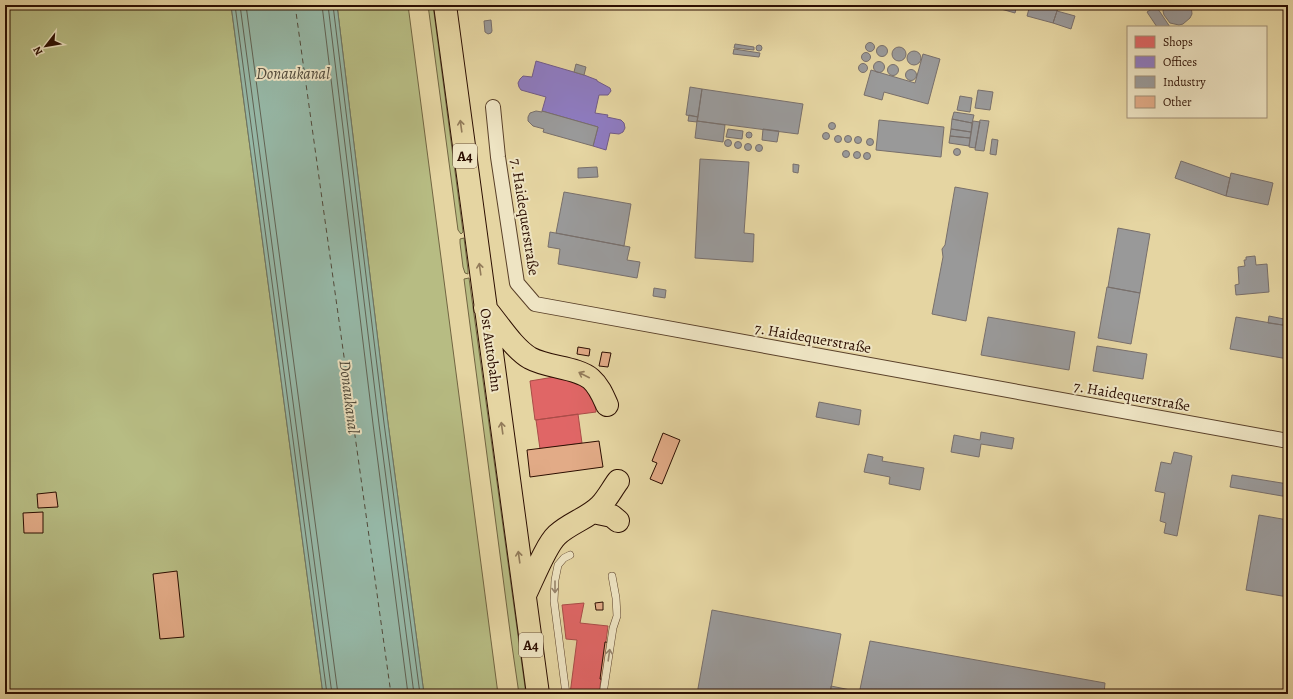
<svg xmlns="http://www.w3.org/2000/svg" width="1293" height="699" font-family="Alegreya,serif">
<rect width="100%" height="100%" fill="#e5d5a2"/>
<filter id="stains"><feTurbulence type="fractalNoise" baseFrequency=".005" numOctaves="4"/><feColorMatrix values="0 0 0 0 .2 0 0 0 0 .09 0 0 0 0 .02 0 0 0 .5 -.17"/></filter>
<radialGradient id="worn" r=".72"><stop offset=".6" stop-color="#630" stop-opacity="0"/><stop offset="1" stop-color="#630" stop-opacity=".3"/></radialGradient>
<path fill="#b7bc83" stroke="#726542" d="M5,5H231L323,694H5Z
M337,5H408L498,694H424L388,423Z
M428,5H433L463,232L461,234L458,230Z
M464,238L468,270V274L465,273L463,267L460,243V239Z
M469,278L526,694H519L511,639L464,279Z"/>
<path fill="#96b8a7" stroke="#6c7465" d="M231,5H337L388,423L424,694H323Z"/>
<path fill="#e06666" stroke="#aa4c48" d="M554,377L576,381L590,392L594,398L596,412L535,420L530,381Z
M578,414L582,443L540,449L536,420Z
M584,603L580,623L608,626L599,694H570L577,640L566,639L562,605Z"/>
<path fill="#8e7cc3" stroke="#715b89" d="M536,61L584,75L597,80V81L610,88L611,91L608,95H599L595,113L608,115L607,117L621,120L624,123L625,128L623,132L619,134L610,133L606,150L593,146L598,127L542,111L546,97L521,90L519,87L518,83L520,79L523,76L532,77Z"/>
<path fill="#999" stroke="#786f6b" d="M987,5H1017L1015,13Z
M1030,5H1059L1053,23L1027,16Z
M1165,5H1191L1192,14L1190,18L1183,24L1179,25L1170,23L1164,15L1163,11Z
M1156,6L1170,27H1157L1147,12Z
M1057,11L1075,16L1071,29L1053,23Z
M491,20L492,31L491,33L488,34L485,32L484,21Z
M865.5 47a4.5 4.5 0 1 1 9 0a4.5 4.5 0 1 1-9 0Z
M735,44L754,47V50L734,48Z
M756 48a3 3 0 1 1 6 0a3 3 0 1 1-6 0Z
M876.5 51a5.5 5.5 0 1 1 11 0a5.5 5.5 0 1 1-11 0Z
M892 54a7 7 0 1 1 14 0a7 7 0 1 1-14 0Z
M734,49L760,53L759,57L733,54Z
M907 58a7 7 0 1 1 14 0a7 7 0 1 1-14 0Z
M861.5 57a4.5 4.5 0 1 1 9 0a4.5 4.5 0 1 1-9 0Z
M923,54L940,59L928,104L884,92L882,100L864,95L871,70L915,83Z
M873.5 67a5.5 5.5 0 1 1 11 0a5.5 5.5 0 1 1-11 0Z
M858.5 68a4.5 4.5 0 1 1 9 0a4.5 4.5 0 1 1-9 0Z
M576,64L586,67L584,75L574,72Z
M887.5 70a5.5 5.5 0 1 1 11 0a5.5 5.5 0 1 1-11 0Z
M905.5 75a5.5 5.5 0 1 1 11 0a5.5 5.5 0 1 1-11 0Z
M690,87L702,89L698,117L686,115Z
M702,89L803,104L798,134L697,121Z
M978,90L993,92L990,110L975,108Z
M960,96L972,98L970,112L957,110Z
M536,111L542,112V111L598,127L593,146L543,132L544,129L533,126L528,121V117L530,113Z
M954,112L974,115L972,123L952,119Z
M689,115L698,117L697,122L688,121Z
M952,119L972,123L971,132L951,129Z
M879,120L944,127L941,157L876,150Z
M980,120L989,121L984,151L975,150Z
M697,121L725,125L723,142L695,138Z
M973,121L980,122L975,148L969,147Z
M828.5 126a3.5 3.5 0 1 1 7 0a3.5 3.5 0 1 1-7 0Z
M728,129L743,131L742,139L726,137Z
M763,129L779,131L777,142L762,140Z
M951,129L971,132L970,138L950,136Z
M746 135a3 3 0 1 1 6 0a3 3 0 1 1-6 0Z
M822.5 136a3.5 3.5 0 1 1 7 0a3.5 3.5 0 1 1-7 0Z
M844.5 139a3.5 3.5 0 1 1 7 0a3.5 3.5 0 1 1-7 0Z
M834.5 139a3.5 3.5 0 1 1 7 0a3.5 3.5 0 1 1-7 0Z
M950,136L970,138L969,146L949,143Z
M854.5 140a3.5 3.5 0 1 1 7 0a3.5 3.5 0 1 1-7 0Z
M866.5 142a3.5 3.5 0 1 1 7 0a3.5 3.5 0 1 1-7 0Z
M992,139L998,140L996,155L990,154Z
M724.5 143a3.5 3.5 0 1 1 7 0a3.5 3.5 0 1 1-7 0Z
M734.5 145a3.5 3.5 0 1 1 7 0a3.5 3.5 0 1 1-7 0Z
M744.5 147a3.5 3.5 0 1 1 7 0a3.5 3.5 0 1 1-7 0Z
M755.5 148a3.5 3.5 0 1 1 7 0a3.5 3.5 0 1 1-7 0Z
M953.5 152a3.5 3.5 0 1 1 7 0a3.5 3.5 0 1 1-7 0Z
M842.5 154a3.5 3.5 0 1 1 7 0a3.5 3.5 0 1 1-7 0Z
M853.5 155a3.5 3.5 0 1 1 7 0a3.5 3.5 0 1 1-7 0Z
M863.5 156a3.5 3.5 0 1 1 7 0a3.5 3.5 0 1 1-7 0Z
M700,159L749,162L744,233L754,234L753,262L695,258Z
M1181,161L1230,178L1226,196L1175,178Z
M793,164L799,165L798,173L793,172Z
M597,167L598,177L578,178V168Z
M1231,173L1273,183L1268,205L1226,196Z
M955,187L988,193L966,321L932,314L943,257L942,249L945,245Z
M564,192L631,204L624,246L556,233Z
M1118,228L1150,234L1140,293L1108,287Z
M550,232L630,247L627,260L640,262L637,278L558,264L560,249L548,247Z
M1255,256L1256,265L1267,264L1269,292L1236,295L1235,285L1239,284L1238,267L1245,266L1244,260H1246V257Z
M1107,287L1140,293L1131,344L1098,338Z
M654,288L666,290L665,298L653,296Z
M1269,316L1284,319L1283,325L1268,323Z
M988,317L1075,332L1069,370L981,355Z
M1236,317L1288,326V359L1230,349Z
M1097,346L1147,354L1143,379L1093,371Z
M819,402L861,410L859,425L816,417Z
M981,432L1014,438L1012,449L981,444L979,457L951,452L954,435L980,440Z
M1174,452L1192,456L1177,536L1164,533L1166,523L1160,521L1165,493L1155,491L1161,462L1171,464Z
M868,454L883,457L882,461L924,468L920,490L889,484L890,477L864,472Z
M1232,475L1288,484V497L1230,487Z
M1259,515L1288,520V597L1246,590Z
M712,610L841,634L830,694H697Z
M870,641L1105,683L1104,694H859Z
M831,686L860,692L859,694H830Z"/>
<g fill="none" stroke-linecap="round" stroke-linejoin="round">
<path stroke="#616354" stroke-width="1" d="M235,5L327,694
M240,5L332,694
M246,5L338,694
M322,5L373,424L408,694
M328,5L379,424L414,694
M333,5L384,423L420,694"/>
<path stroke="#514a3b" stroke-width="1" stroke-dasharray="5 4" stroke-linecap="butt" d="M295,5L391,694"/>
</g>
<path fill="#e2ab87" stroke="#2c0e01" d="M578,347L590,349L589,356L577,354Z
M602,352L611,353L608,367L599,366Z
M663,433L680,440L662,484L650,479L657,463L652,461Z
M599,441L603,467L530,477L527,450Z
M56,492L58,507L38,508L37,494Z
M43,512V533H24L23,513Z
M177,571L184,637L160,639L153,574Z
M603,602V610H596L595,603Z
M605,642L613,643L607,680L600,679Z"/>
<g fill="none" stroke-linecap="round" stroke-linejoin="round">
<defs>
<path id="service" d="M566,694L554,601L555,580L558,565L564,558L570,555
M603,694L613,628L617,616L616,598L612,576"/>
<path id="minor" d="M493,107L498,157L517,283L535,304L1288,441"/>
<path id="motorway" d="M445,5L538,694
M485,308C498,323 513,348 530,358C548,368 577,367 591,379C599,386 603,396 607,405
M593,512L612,516L618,521
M525,595C532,581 546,545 557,535C570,523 588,518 600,506C607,499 612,489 618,481"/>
</defs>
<use href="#service" stroke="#5a4029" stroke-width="8"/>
<use href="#minor" stroke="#5a4029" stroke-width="16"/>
<use href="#motorway" stroke="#2c0e01" stroke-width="24"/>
<use href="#service" stroke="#eee4c3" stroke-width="7"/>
<use href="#minor" stroke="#eee4c3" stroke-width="14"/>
<use href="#motorway" stroke="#e5d5a2" stroke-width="22"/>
</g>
<defs><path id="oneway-shaft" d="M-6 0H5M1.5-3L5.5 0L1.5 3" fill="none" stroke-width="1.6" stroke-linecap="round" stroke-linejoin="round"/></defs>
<g stroke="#927b5a">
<use href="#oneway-shaft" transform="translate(461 126) rotate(-98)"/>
<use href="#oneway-shaft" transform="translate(480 269) rotate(-98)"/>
<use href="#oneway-shaft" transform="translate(584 375) rotate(-153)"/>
<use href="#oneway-shaft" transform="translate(502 428) rotate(-98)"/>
<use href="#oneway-shaft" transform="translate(519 557) rotate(-98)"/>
</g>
<g stroke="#97846c">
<use href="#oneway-shaft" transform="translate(555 587) rotate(90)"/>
<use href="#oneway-shaft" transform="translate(609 655) rotate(-82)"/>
</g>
<g text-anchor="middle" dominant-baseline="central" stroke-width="4" stroke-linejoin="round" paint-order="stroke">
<g fill="#eee4c3" stroke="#664e3b" stroke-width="1">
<rect x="453" y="144" width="24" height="24" rx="3"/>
<rect x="519" y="633" width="24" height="24" rx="3"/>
</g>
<g font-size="14" font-weight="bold" fill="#2c0e01">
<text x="465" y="156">A4</text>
<text x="531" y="645">A4</text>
</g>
<g font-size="15" fill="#2c0e01" stroke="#eee4c3">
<text transform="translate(525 217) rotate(81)">7. Haidequerstraße</text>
<text transform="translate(813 338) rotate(10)">7. Haidequerstraße</text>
<text transform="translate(491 350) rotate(82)">Ost Autobahn</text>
<text transform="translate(1132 396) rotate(10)">7. Haidequerstraße</text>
</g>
<g font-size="16" font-style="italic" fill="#514a3b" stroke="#eee4c3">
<text x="293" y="74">Donaukanal</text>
<text transform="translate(349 397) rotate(83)">Donaukanal</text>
</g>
</g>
<rect width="1293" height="699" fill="none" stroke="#e5d5a2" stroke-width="20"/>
<rect x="6" y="6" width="1281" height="687" fill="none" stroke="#2c0e01" stroke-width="2"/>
<rect x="10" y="10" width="1273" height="679" fill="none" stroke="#2c0e01"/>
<rect x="1127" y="26" width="140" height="92" fill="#eee4c3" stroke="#a08e75"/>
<rect x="1135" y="36" width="20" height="12" fill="#e06666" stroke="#a08e75"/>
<text x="1163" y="46" font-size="12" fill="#2c0e01">Shops</text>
<rect x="1135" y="56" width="20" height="12" fill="#8e7cc3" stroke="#a08e75"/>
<text x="1163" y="66" font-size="12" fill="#2c0e01">Offices</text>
<rect x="1135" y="76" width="20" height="12" fill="#999999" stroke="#a08e75"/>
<text x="1163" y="86" font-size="12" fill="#2c0e01">Industry</text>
<rect x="1135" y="96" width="20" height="12" fill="#e2ab87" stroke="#a08e75"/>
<text x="1163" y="106" font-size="12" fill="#2c0e01">Other</text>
<g transform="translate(46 46) rotate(239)" stroke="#eee4c3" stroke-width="3" paint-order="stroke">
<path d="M0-3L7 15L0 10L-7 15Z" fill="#2c0e01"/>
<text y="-6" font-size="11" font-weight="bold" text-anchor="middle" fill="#2c0e01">N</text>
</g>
<rect width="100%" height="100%" filter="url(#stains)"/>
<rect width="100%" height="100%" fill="url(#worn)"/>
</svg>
